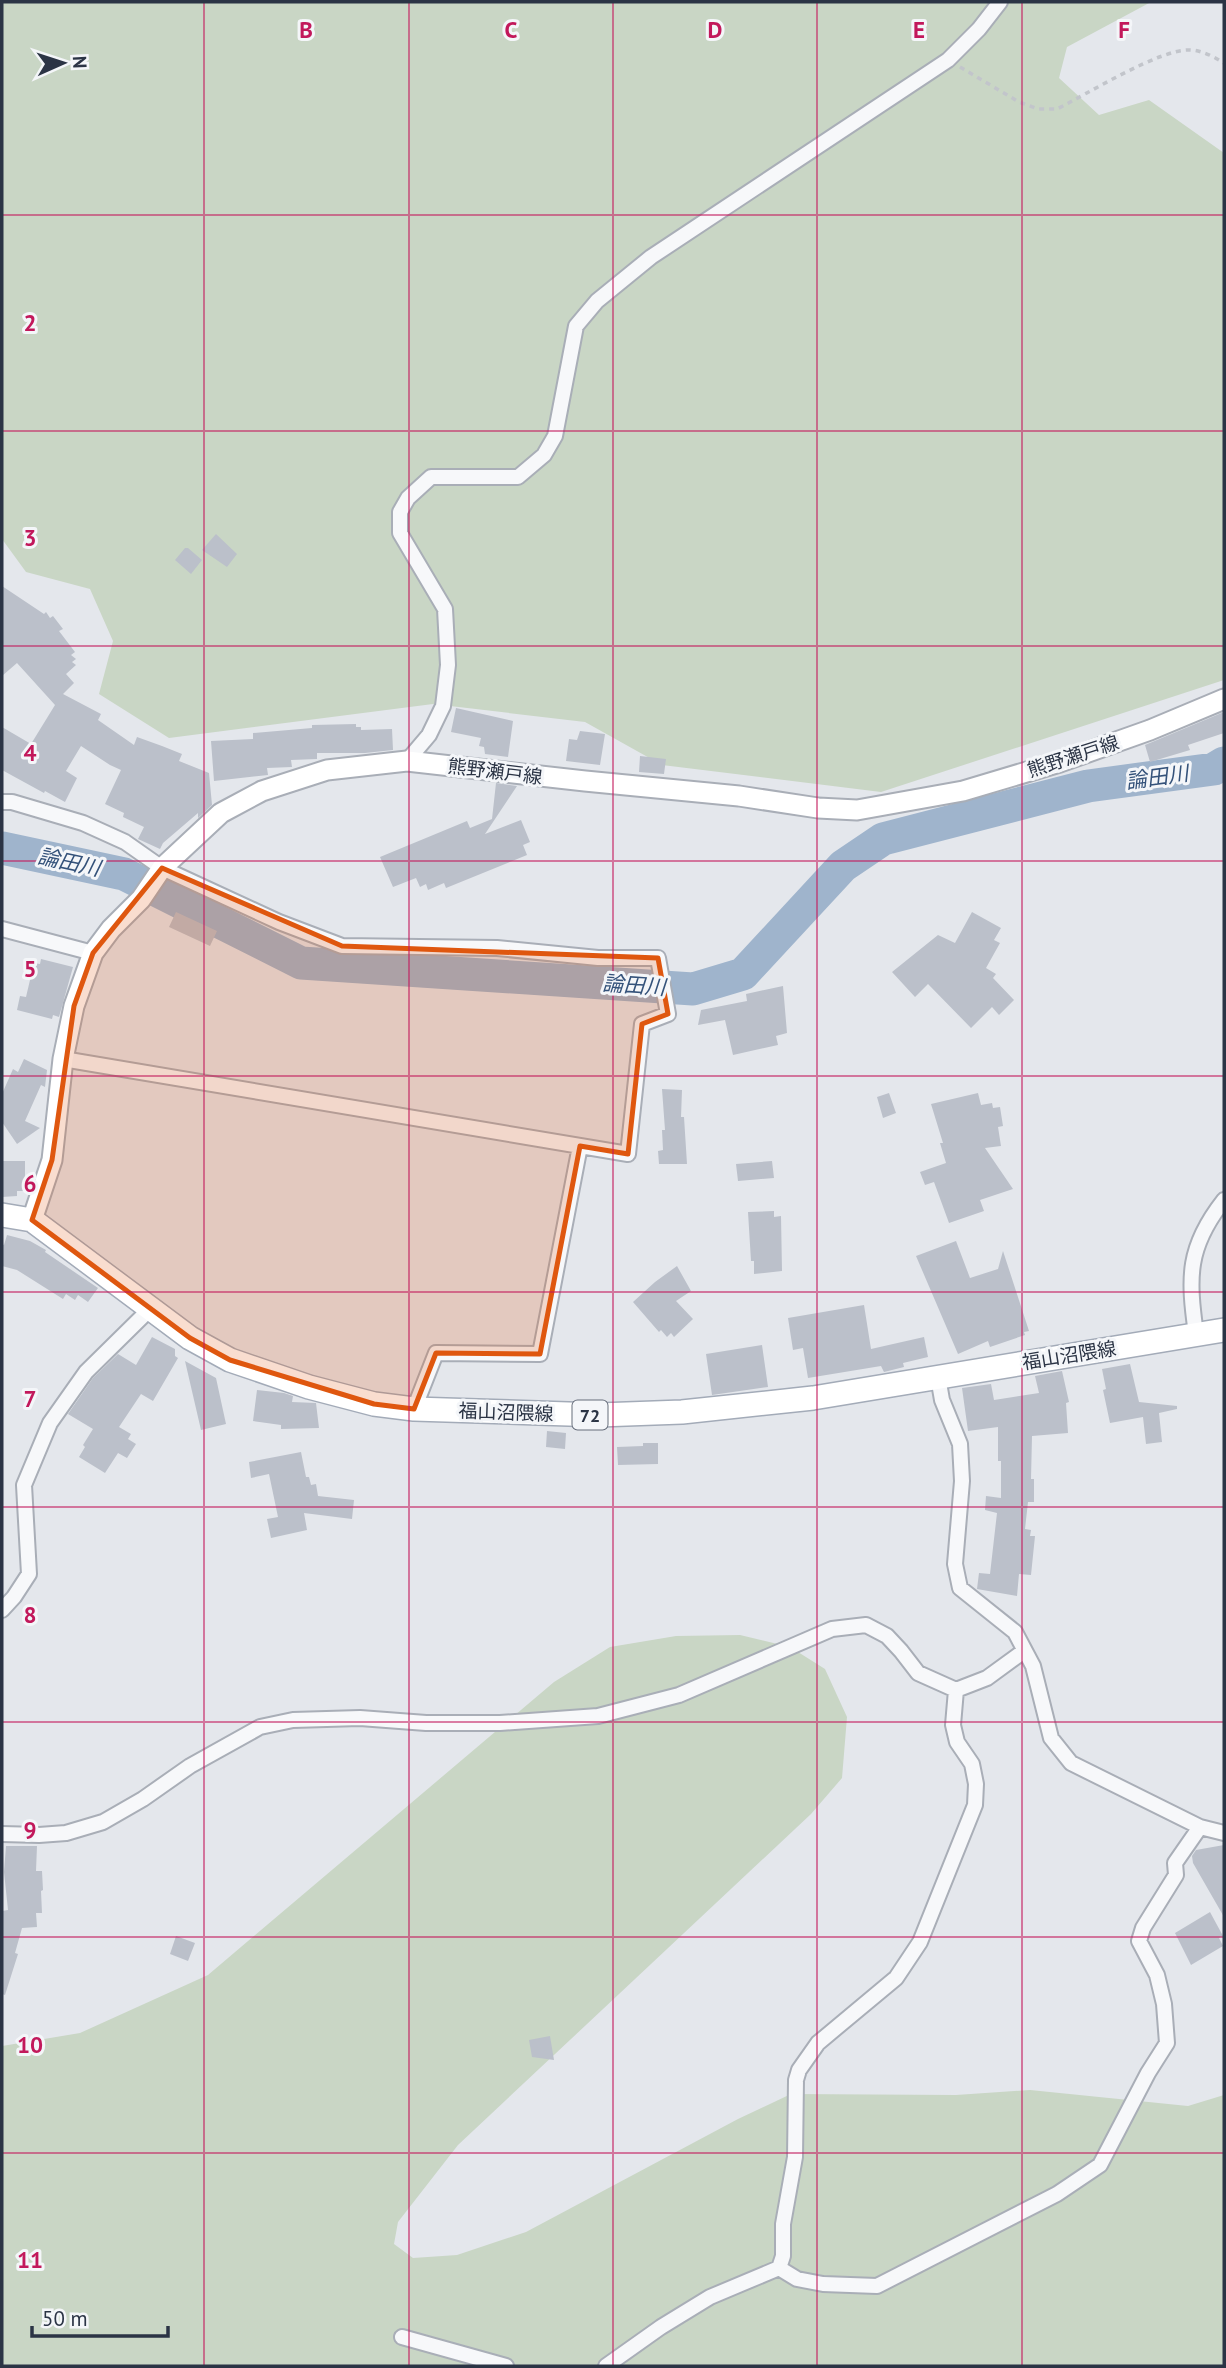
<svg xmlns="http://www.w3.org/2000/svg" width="1226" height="2368" font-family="'PT Sans','Noto Sans JP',sans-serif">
<rect width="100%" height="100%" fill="#e4e7ec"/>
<path fill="#c9d6c5" d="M2,2H1151L1067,47L1059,78L1099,115L1149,100L1224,153V680L881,792L662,765L585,722L433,704L169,738L99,694L113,641L90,589L26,572L2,539Z
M740,1635L790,1647L825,1669L847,1717L842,1778L811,1814L458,2145L398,2222L394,2244L413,2258L457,2255L526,2232L738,2119L791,2094L956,2095L1030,2090L1188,2106L1224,2095V2366H2V2046L80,2033L208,1975L554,1682L610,1647L676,1636Z"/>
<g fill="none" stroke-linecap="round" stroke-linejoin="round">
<path stroke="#9fb4cc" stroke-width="33" d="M2,848L124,874L301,963L693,989L743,974L843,866L883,839L1088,786L1214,769L1224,763"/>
</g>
<path fill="#bbc0ca" d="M216,534L237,554L227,567L202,550Z
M185,548H188L202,560L191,574L175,560Z
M2,586L44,614L46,612L50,618L53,616L63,629L59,631L75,652L71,655L76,659L72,662L76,665L66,674L74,683L63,694L101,714L98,720L134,745L137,737L162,746L182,754L179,761L209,773L212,805L198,818V813L163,843L160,849L138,839L144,827L123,817L124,813L105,804L121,770L110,765L81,746L66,771L77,778L65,802L45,791L44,793L2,770V727L31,744L55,705L17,663L2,676Z
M456,708L513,721L508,757L485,754L484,747L479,746L481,738L451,732Z
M1224,712V733L1188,745L1190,750L1150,762L1145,745Z
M356,724V727H361V730L392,729L393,750L365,753H317V759L291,760L292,767L267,768L268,775L214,781L211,741L253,739V733L312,728V725Z
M580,731L605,734L600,765L566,761L569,739L577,740Z
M640,756L666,759L664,774L639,772Z
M496,783L517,786L485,834L521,820L530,842L523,845L527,855L446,888L444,883L428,890L426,884L420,887L416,878L393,887L380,857L467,821L470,828L492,819Z
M176,912L217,931L210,946L169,927Z
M972,912L1001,928L994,940L1000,943L986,968L996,974L993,978L1014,1000L999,1015L992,1007L971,1028L928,984L915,997L892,972L938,935L955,943Z
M41,959L73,967L59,1017L53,1015L52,1019L17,1010L20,996L26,997L34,963L40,964Z
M783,986L787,1033L776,1036L778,1045L733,1055L725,1020L698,1025L701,1010L747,1001L746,994Z
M24,1059L47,1070L45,1087L41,1085L25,1121L40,1128L17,1144L2,1122V1094L13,1069L18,1072Z
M662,1089L682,1090L681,1117H684L687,1164H659L658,1151L663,1150L662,1130H665Z
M889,1093L896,1113L883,1118L877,1097Z
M978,1093L981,1105L992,1103L993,1108L1000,1107L1003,1126L998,1127L1001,1146L985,1148L1013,1189L980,1200L984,1211L949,1223L934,1182L925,1185L920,1172L946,1163L940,1143H943L931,1104Z
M2,1161H25V1191H17V1196L2,1197Z
M772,1161L774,1178L738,1181L736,1164Z
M774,1211V1217L781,1216L782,1271L754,1274V1261H751L748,1212Z
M7,1235L30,1241L46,1250L45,1252L98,1288L88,1302L78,1295L75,1300L66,1294L63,1299L17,1270L2,1266V1244L4,1245Z
M956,1241L970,1278L998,1269L1003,1251L1029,1331L1024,1332L1025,1335L990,1347L988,1341L958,1354L916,1256Z
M677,1266L691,1291L676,1301L693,1319L674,1337L671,1333L667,1337L661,1330L659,1332L633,1302L655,1282Z
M864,1305L871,1349L924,1337L928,1357L903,1363L904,1367L884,1372L881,1366L808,1378L803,1348L793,1350L788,1318Z
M152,1337L175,1349V1356L178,1358L153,1401L141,1394L119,1427L131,1434L128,1439L136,1444L127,1458L118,1453L105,1473L79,1457L85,1447L83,1445L93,1429L68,1414L93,1378L118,1354L136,1365Z
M762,1345L768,1387L712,1395L706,1354Z
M185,1361L216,1378L226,1424L201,1430Z
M1130,1364L1139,1402L1177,1406V1409L1159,1413L1162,1442L1146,1444L1143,1417L1110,1423L1103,1390L1106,1389L1102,1369Z
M1062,1371L1069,1402L1066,1403L1068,1433L1032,1436L1031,1479H1034V1502H1028L1025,1529L1031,1530L1030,1536H1035L1031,1575L1019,1574L1017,1596L977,1589L979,1573L990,1574L997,1513L985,1510L986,1496L1001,1498V1461H998V1427L968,1431L962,1388L991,1384L994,1400L1039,1393L1035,1376Z
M257,1390L284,1393L293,1396L292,1402L316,1403L319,1428L281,1429V1425L253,1421Z
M547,1431L566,1433L565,1449L546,1447Z
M643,1443H658V1464L618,1465L617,1447L643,1446Z
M301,1452L306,1477H309L311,1485L316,1484L318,1496L354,1500L352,1519L304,1513L307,1530L271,1538L267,1519L278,1517L269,1474L251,1478L249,1462Z
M1224,1845V1917L1193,1863L1192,1856L1196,1850Z
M6,1846H37L36,1871H42L43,1890L41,1891L42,1913H36L37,1927L22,1928L15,1953L18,1954L5,1995L2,1994V1911L8,1910L4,1872Z
M1210,1912L1223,1936L1219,1938L1223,1946L1191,1965L1175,1933Z
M176,1936L195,1943L188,1961L170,1954Z
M550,2036L554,2060L532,2057L529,2040Z"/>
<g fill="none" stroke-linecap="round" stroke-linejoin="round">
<defs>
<path id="street" d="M407,761L429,735L443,706L448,665L445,609L400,533V512L408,498L431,477H518L544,455L555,436L576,326L597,301L651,257L948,60L979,29L1000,2
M2,802H12L83,823L125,842L162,868L279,922L342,946L497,948L598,958H658L668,1014L642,1024L628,1154L63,1059
M2,929L93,953
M1196,1334C1188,1277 1187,1247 1224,1200
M938,1377L942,1400L960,1444L962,1481L955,1564L960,1588L1015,1632L1033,1666L1051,1738L1071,1763L1200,1827L1224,1833
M414,1409L436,1353L540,1354L580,1146
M2,1610L14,1597L29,1574L24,1485L50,1423L86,1372L151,1308
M2,1834L39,1835L66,1833L103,1822L143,1799L190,1766L260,1727L293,1720L360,1718L426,1723H500L598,1716L679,1695L832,1629L866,1625L887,1636L901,1651L918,1673L956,1690L987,1678L1024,1651
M779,2268L797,2279L823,2284L877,2286L1057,2194L1100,2165L1148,2073L1167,2043L1164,2004L1157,1975L1139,1941L1143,1928L1176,1875L1175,1863L1200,1827
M402,2337L506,2366
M606,2366L661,2327L710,2297L779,2268L783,2256V2224L795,2157L796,2080L799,2070L818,2043L896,1978L920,1942L975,1805L976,1784L972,1764L957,1742L953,1725L956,1690"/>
<path id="secondary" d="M32,1220L52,1160L63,1059L74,1006L93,953L111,929L141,899L162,868L221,813L262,791L327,770L407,761L585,781L739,796L818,808L857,810L963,791L1060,762L1150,730L1224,699"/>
<path id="primary" d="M2,1215L32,1220L190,1338L230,1360L309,1387L374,1404L414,1409L599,1415L682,1412L813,1398L1224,1330"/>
</defs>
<use href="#street" stroke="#a9aeb7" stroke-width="18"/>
<use href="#secondary" stroke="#a9aeb7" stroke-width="23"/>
<use href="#primary" stroke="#a3abb8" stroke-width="26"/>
<path stroke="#c2c5cb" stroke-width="3.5" stroke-dasharray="5 5" stroke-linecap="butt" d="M960,67L1019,102L1038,109H1057C1087,94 1160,49 1189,50C1202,50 1214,57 1224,63"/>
<use href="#street" stroke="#f7f8fa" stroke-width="14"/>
<use href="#secondary" stroke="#fff" stroke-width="19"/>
<use href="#primary" stroke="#fff" stroke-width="23"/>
</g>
<path fill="#df570f" fill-opacity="0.2" stroke="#df570f" stroke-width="5" stroke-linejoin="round" d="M162,868L342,946L658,958L668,1014L642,1024L628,1154L580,1146L540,1354L436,1353L414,1409L374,1404L230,1360L190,1338L32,1220L52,1160L74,1006L93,953Z"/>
<path fill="none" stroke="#c2185b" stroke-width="2" stroke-opacity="0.55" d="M204,2V2366M409,2V2366M613,2V2366M817,2V2366M1022,2V2366M2,215H1224M2,431H1224M2,646H1224M2,861H1224M2,1076H1224M2,1292H1224M2,1507H1224M2,1722H1224M2,1937H1224M2,2153H1224"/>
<g text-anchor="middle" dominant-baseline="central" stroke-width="6" stroke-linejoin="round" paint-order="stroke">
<rect fill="#f4f6f9" stroke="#676e7b" stroke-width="2" x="572.5" y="1400.5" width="35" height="29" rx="5"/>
<g font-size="18" font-weight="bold" fill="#2b3445">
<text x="590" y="1415">72</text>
</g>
<g font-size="19" fill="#2b3445" stroke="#f4f6f9">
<text transform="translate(1073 756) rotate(-18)">熊野瀬戸線</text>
<text transform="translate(495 771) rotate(7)">熊野瀬戸線</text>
<text transform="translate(1069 1355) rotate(-9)">福山沼隈線</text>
<text transform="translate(506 1412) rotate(2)">福山沼隈線</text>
</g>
<g font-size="21" font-style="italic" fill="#34527a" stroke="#f4f6f9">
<text transform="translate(1157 777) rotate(-8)">論田川</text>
<text transform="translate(69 862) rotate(12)">論田川</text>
<text transform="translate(634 985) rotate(4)">論田川</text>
</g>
</g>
<g font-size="23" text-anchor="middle" font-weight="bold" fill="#c2185b" stroke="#f4f6f9" stroke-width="6" stroke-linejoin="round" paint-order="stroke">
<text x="306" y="38">B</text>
<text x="511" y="38">C</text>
<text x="715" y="38">D</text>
<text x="919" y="38">E</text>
<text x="1124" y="38">F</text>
<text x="30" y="331">2</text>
<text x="30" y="546">3</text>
<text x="30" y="761">4</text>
<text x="30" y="977">5</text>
<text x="30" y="1192">6</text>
<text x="30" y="1407">7</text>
<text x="30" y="1623">8</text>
<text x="30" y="1838">9</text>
<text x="30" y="2053">10</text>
<text x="30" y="2268">11</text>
</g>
<rect width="1226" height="2368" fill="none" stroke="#2b3445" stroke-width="7"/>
<g transform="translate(63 63) rotate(87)" stroke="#f4f6f9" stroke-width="5" paint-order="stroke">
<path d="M0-5L12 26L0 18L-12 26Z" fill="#2b3445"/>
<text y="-10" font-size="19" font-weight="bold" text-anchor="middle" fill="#2b3445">N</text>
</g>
<path d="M32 2326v10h136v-10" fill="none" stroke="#2b3445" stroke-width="3.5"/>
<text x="42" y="2326" font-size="21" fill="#2b3445" stroke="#f4f6f9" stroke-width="5" paint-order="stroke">50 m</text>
</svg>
